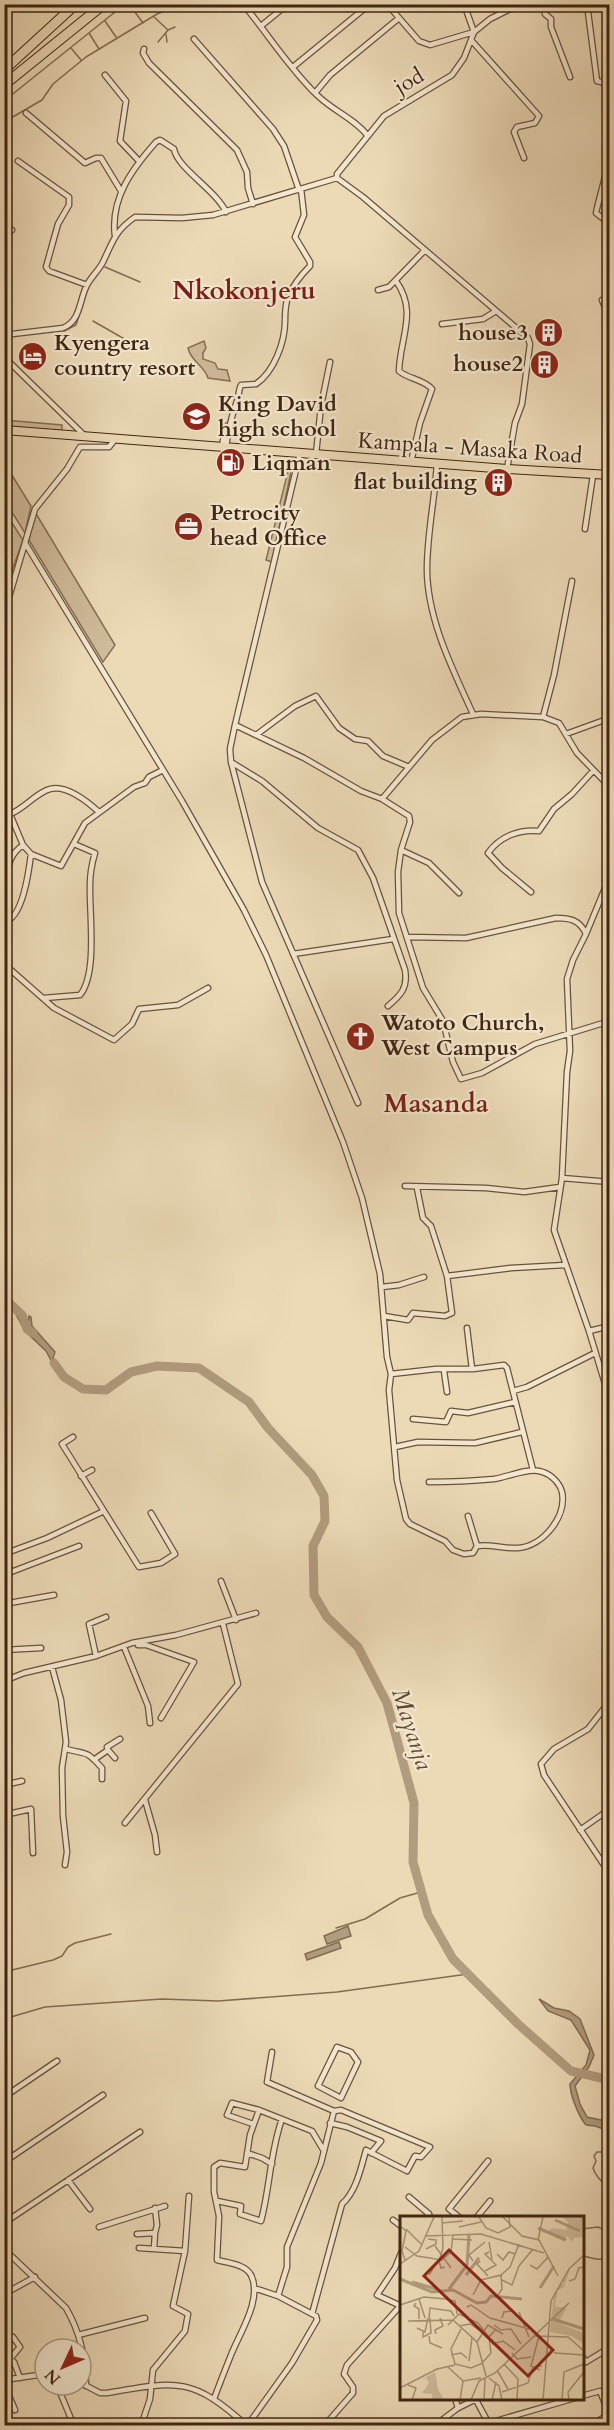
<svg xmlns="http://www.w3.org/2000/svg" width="614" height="2430" font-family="Cardo,serif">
<rect width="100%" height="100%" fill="#ecdab7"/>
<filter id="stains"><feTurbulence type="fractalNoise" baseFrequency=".00333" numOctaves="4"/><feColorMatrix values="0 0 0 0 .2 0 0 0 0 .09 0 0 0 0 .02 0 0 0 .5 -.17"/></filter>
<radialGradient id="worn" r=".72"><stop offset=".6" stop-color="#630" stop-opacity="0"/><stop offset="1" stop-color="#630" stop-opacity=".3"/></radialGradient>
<path fill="#cfbb9b" stroke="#877056" stroke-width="1.5" d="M204,341L206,348L203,353V359L215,363L218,369L227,370L230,381L208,378C204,365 191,362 188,348Z
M4,420L62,425V431L5,426Z
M290,463L291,472L272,562L266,560Z
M5,464L31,506L25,533L5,501Z
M35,512L115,645L103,662L29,540Z
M7,515L23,540L8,582L5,570V520Z"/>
<path fill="#b19c7f" stroke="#836c53" stroke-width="1.5" d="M5,1295L21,1314L26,1324H28L29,1316L31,1317L32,1326L55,1352L53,1358L59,1366L61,1373L52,1362L46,1351L25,1331L13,1309L5,1301Z
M348,1926L351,1936L327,1944L324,1936Z
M339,1942L341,1948L307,1960L305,1954Z
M539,1999L554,2008L569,2011L580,2019L594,2055L589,2067L575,2086L580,2104L587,2117L601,2120L605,2117L609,2119V2131L595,2126L586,2125C579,2117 570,2095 570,2084L586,2065L590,2050L571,2020L548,2011Z"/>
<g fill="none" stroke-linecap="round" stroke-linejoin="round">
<path stroke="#836c53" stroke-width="1.5" d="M129,4L143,23
M154,17L168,30L158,42
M105,21L116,37
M168,30L175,27
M89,33L99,49
M166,34L167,42
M71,48L81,60
M4,101L125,4
M4,122L42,100L53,84L86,57L157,14L182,4
M105,267L140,282
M93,321L135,345
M64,331L76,325L87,291
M336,1928L365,1919L400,1898L421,1892
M4,1972L53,1960L62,1956L68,1947L75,1943L111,1934
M4,2019L45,2007L162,1999L218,2001L337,1992L468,1974
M610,2152H597L594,2156L596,2161L593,2168C597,2181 608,2183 610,2197
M582,2229L598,2227L602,2229L610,2225
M582,2256C592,2257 601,2263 610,2256"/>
<path stroke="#b19c7f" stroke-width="9" d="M4,1298L22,1315L27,1329L33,1333
M54,1363L64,1377L83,1389L106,1390L131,1372L157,1366L199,1368L249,1402L268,1428L312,1475L324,1496L325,1521L313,1546L314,1595L327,1617L358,1647L387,1703L414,1803L413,1862L428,1915L453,1959L518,2024L571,2071L610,2080"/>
<defs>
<path id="minor" d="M243,4C268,34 289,68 317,95C333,111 354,118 368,136
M387,4L419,41L430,45L474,32L490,19L520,4
M543,4L545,14L551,19V27L570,77
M587,4L597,81L610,84
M261,26L288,4
M194,39L273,129L284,146L299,190
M471,40L539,116L535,123L517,127L514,132L524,158
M144,49L143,53L149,63L237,150L247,172L248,188L253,204
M293,67L370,4
M105,75L126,101L120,141L139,161
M315,93L330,75L399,18
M26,113L85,163L96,158H101L121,191
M609,147C610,166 600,193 596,213L610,224
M18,161L69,197V205L58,224L46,267L49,271L87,285
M337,178L363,197L528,338L530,344L522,404L515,423L507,469
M337,178V174L384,116L452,75L464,58L474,32L464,4
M4,227L12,230
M115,236C110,198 133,168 156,142L160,140L174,149C177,168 216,190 226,212
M396,281C418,312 400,337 399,371C408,379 423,379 432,389L420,423L411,462
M378,290L389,287L425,250
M602,300L610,320
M442,324L483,319L496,311
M4,335L63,328C81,321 79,300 87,285C91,277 99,270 103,262C113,241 115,231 135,217L182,218L213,215L337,178
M4,357L84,435
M222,446L226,426
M226,447C228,432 231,418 236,404C239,398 238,391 241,385L256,384C274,372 285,342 285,321C285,312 285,305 288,297C293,285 301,275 310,266V262L295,237L304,215L301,189
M300,453L235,725L230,749L231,762L262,781L318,828L358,850L373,878L405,970C408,988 401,995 388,1006
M316,454L321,406L330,362
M437,463C435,498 427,534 427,569C427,619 453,670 473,714
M585,529L593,475
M25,543L182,801L244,910L266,955L343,1142L362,1198L380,1274L387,1357L391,1374L389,1390L397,1480L406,1519L410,1524L445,1541L453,1550L464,1554L473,1553L477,1546C491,1544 504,1549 518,1548C543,1546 567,1517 562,1492C559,1481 549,1473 539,1471C528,1468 507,1477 494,1479C473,1481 451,1482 429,1482
M4,614L35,509L67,469L80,447H109L116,438
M543,717L554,675L572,581
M235,725L304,758L361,791L382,799L432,740L462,717L481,714L543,717L559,723L577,753L610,787
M566,734L610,718
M256,735L295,706L316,696L339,728L355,739L368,741L383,756L409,767
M231,762L262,882L358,1103
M382,799L409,816L410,822L401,850L398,872L399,913L423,988L443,1021L453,1062L461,1079L482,1073L535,1044L610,1021
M4,806L10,814
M23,845L10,814C24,809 37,792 50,789C67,784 88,802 99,812
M401,850L429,863L459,893
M31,854L61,866L85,823L134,787L145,783L149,777L163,770
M4,891C9,872 5,858 23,845L31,854C29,870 23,919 4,922
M531,892L502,868L488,853C500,836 520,829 539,831L554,809L572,794L593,771
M586,934L610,876
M407,937L466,938L556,918C570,918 580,920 586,934L573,960L567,979L570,1051L567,1072L562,1178L554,1230L589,1331L610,1400
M293,954L393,939
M4,964L54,1008L114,1040L132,1024L139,1009L178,1005L208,988
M44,998L80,995C98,973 89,913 90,885C90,874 92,863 95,853L74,844
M562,1178L610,1182
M405,1186L486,1188L524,1192L560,1187
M447,1276L511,1268L565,1265
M382,1287L399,1285L424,1277
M384,1316L408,1320L413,1313L445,1316L452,1313L447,1276L431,1226L423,1218L417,1188
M467,1328L472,1369
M589,1331L610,1326
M444,1371L447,1392
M391,1374L436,1369H473L504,1365L507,1368L533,1470
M513,1391L527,1387L595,1353
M413,1419L446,1422L451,1411L468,1413L515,1402
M73,1437L62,1444L139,1567L161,1563L175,1554L151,1513
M395,1447L418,1442L475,1443L522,1432
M81,1476L92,1470
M468,1516L477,1546
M79,1546L11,1572L4,1554L47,1538L104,1511
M221,1581L236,1620
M4,1604L54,1595
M138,1645H146L194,1662L161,1718
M124,1647L148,1706L150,1723
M4,1650L41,1648
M96,1656L89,1624L106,1617
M52,1667L61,1700L66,1742L62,1768L63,1816L67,1852L65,1865
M4,1681L24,1673L96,1656L132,1643L176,1635L256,1613
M610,1701L588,1729L554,1749L541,1764L544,1775L610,1874
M66,1749C87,1755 85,1749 102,1768V1779
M108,1750L115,1758
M95,1759L108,1750L107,1747L120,1739
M4,1785L22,1781
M145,1800L155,1835L157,1852
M4,1815L31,1809L33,1853
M125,1823L238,1684L223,1624
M580,1830L610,1809
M4,1831L6,1846
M337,2047L351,2052L358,2062L341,2098L318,2086Z
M272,2052L267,2082L334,2111L341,2110L430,2147L421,2157L415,2156L407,2171L366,2150C361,2168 356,2192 342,2204L312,2314
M4,2097L57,2061
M330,2123L347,2127L381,2141L371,2153
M253,2124L227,2115L232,2103L259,2110L312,2131L324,2151
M247,2153L262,2158L272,2164
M4,2162L103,2095
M68,2180L90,2209
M409,2197L429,2214L426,2217
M217,2201L241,2206L240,2214L261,2221C270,2188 270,2152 282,2119
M459,2217L449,2209L488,2161
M477,2217L490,2201
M393,2220L401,2226
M4,2223L140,2132
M99,2227L165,2206
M137,2234L155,2233L157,2225L155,2208
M139,2248L185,2251
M4,2249L66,2308C80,2332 86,2358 86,2386
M154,2249L155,2233
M4,2294L35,2277
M278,2296L287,2267V2247L321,2163L334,2111
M401,2306L377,2295L395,2268L401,2253
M78,2335L145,2318
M4,2355L14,2362L20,2378
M582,2356L586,2362L609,2348
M10,2359L20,2347L13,2337
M4,2380L45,2374
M6,2380V2389L15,2410
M81,2383L100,2393H107C176,2381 192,2376 247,2426
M57,2385L74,2426
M582,2396L600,2391L609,2414
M455,2398L458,2408
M214,2399C219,2385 225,2370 231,2355C239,2334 263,2299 251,2275C245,2264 228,2263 217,2260L219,2216L214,2192V2167L220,2163L245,2167L250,2135L259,2110
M476,2400L490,2426
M489,2423L575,2398
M141,2426L150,2399L153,2370L185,2331L188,2314L173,2306L185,2251L189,2196
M247,2426L292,2363L317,2320L316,2316L278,2296L254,2288
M324,2426L353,2393V2387L344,2374L347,2365L401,2305
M434,2426L458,2408L478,2398
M584,2426L596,2422L610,2414"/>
<path id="trunk" d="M4,430L507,469L610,475"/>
<path id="motorway" d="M4,70L76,4
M4,85L104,4"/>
</defs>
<use href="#minor" stroke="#6a523a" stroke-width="7"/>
<use href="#trunk" stroke="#3f2511" stroke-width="10"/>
<use href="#motorway" stroke="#3f2511" stroke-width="11"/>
<use href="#minor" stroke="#f3e7d0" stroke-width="4.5"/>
<use href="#trunk" stroke="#ecdab7" stroke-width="8"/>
<use href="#motorway" stroke="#ecdab7" stroke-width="9"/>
</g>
<defs>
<symbol id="building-disc" viewBox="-11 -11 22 22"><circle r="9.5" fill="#8f2418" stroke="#f3e7d0"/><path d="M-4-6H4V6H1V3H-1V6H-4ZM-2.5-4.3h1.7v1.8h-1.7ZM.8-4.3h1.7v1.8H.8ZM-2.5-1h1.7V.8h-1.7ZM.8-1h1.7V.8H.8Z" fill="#fff"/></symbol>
<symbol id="hotel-disc" viewBox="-11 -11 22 22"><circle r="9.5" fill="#8f2418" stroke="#f3e7d0"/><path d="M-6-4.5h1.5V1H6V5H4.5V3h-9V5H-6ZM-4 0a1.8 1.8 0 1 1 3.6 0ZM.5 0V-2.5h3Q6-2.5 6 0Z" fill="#fff"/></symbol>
<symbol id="school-disc" viewBox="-11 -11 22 22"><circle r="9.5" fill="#8f2418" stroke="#f3e7d0"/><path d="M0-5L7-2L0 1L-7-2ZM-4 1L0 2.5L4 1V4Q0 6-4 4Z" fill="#fff"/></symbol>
<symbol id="fuel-disc" viewBox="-11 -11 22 22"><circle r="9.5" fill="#8f2418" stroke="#f3e7d0"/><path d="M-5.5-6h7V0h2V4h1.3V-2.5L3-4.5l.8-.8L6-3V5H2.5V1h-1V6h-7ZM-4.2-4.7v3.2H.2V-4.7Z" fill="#fff"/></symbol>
<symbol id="office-disc" viewBox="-11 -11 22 22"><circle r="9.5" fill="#8f2418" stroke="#f3e7d0"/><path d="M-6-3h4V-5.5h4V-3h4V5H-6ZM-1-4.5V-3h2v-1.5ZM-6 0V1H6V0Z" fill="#fff"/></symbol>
<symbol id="church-disc" viewBox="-11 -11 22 22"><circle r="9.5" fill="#8f2418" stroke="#f3e7d0"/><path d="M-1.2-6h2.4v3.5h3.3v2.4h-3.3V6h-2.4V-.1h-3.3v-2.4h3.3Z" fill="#fff"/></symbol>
</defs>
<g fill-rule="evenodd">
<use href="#building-disc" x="532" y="316" width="33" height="33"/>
<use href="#hotel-disc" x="16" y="340" width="33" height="33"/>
<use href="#building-disc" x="528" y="348" width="33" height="33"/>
<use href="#school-disc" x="180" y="400" width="33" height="33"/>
<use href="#fuel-disc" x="214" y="446" width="33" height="33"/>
<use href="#building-disc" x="482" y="466" width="33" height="33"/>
<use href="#office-disc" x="172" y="510" width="33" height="33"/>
<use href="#church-disc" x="344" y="1020" width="33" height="33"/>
</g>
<g text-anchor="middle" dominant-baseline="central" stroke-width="4.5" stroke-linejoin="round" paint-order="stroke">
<g font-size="22" fill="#3f2511" stroke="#f3e7d0">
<text transform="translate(409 81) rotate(-30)">jod</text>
<text transform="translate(470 448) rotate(4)">Kampala - Masaka Road</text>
</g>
<g font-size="22" font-weight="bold" fill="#3f2511" stroke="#f3e7d0" text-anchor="start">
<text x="528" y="333" text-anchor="end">house3</text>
<text x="54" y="343">Kyengera<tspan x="54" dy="25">country resort</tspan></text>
<text x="523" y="364" text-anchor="end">house2</text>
<text x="218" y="404">King David<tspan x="218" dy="25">high school</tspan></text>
<text x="252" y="463">Liqman</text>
<text x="477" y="482" text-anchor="end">flat building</text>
<text x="210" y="513">Petrocity<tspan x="210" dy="25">head Office</tspan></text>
<text x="381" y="1023">Watoto Church,<tspan x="381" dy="25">West Campus</tspan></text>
</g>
<g font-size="24" font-style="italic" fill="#614932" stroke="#f3e7d0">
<text transform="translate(412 1729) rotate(72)">Mayanja</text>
</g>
<g font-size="26" font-weight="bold" fill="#7a1f14" stroke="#f3e7d0">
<text x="244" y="290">Nkokonjeru</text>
<text x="436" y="1103">Masanda</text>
</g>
</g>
<g transform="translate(400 2216)">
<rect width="184" height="184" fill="#ecdab7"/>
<path d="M163,1H184V21L174,22L172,26L167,20L163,25L145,16L153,12L166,14L168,6ZM171,50L164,71L158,74L155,89L157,91H164L166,93L160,104L163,109L184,117V128L172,120L150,116L154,78L160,68H165L162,66ZM35,156L38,173L44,184H33L32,178L22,177L29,167L26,162L21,164Z" fill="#cfbb9b"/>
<path fill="none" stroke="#b19c7f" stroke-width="3" d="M155,4L180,15M138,12L166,24M66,59L79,42M0,63L32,76L53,74L77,87L86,86L91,80L122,83M12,66L36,73M140,72L154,50M49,73L67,49L69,19M153,103L184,113"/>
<path fill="none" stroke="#a79275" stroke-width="1.5" d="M42,1L43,32L39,45L41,52L45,51M79,1L86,12L98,17L110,11L109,1M103,1L122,20L139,24L158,60M42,7L63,5M0,10L6,15L2,35L5,44M59,11L81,6M6,13L21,28M25,20L81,18L144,37M53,23L72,24M138,24L143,1M89,26L92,44M35,30L51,52M5,31L17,40L42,44L51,36L53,18M26,33L36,28V24L28,23M97,38L103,44L109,36L115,38M73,45L69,39L85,26M80,45L77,48L88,60M0,48L19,35L34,1M130,49L137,53L148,41M85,55L96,49L85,38L89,36M29,59L39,43M102,64L112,69L119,50L133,33M169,65L175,63L179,52L184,51M73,79L81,64L101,59L110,51L119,28M98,79L102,73L101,59M19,83L25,102M16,87L14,90L19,93V103M0,89L24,81L46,83L55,85L57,98M67,91L71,89L90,102L129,113M119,96L129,121M29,102L30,92L51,95L54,100M102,102L104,96L112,95L107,90M8,105L53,104L77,126L86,160M48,109L59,98L78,107L89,121L96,113M94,109L101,114L111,113L121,128M59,110L70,108L82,116M17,112L25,116L28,102M61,113L51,133L55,148L71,152L83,147M23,116V121L31,117L30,102M36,118L35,114L43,110L40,102M29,120L30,127L42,132M135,120L168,121L184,135M139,120L131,150L140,154M77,126L88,109L103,118M92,128L103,125L115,134M112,137L117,143L131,141M154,137L184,139M51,139L61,137L67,142M69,145L72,122M83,146L91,137L89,121M104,148L118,163L117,184M48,151L63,165L81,162M97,154L108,173M89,162L99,170L102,184M79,165L95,157L169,87M8,169L16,172L12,184M0,172L37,153L55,149M102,176L128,167L133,151L142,150M60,184L63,165M71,184L79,165M84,184L85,163M92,184L96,166M143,184L151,85L169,53L184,39M162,184L164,156L184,148M169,184L168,176L184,156"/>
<path fill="#8f2418" fill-opacity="0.15" stroke="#8f2418" stroke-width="3" d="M49,34L153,134L128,160L24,60Z"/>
<rect width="184" height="184" fill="none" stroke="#3f2511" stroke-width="3"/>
</g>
<rect width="614" height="2430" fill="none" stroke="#ecdab7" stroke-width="24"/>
<rect x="6" y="6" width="602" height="2418" fill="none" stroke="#3f2511" stroke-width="3"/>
<rect x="12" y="12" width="590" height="2406" fill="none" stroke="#3f2511" stroke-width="1.5"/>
<g transform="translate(63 2367) rotate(226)"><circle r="28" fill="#f3e7d0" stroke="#ab9984" stroke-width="1.5"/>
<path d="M0-4.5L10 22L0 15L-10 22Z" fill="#8f2418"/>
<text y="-9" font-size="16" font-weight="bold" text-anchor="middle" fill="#3f2511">N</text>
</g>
<rect width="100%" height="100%" filter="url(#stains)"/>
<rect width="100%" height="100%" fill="url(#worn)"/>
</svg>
